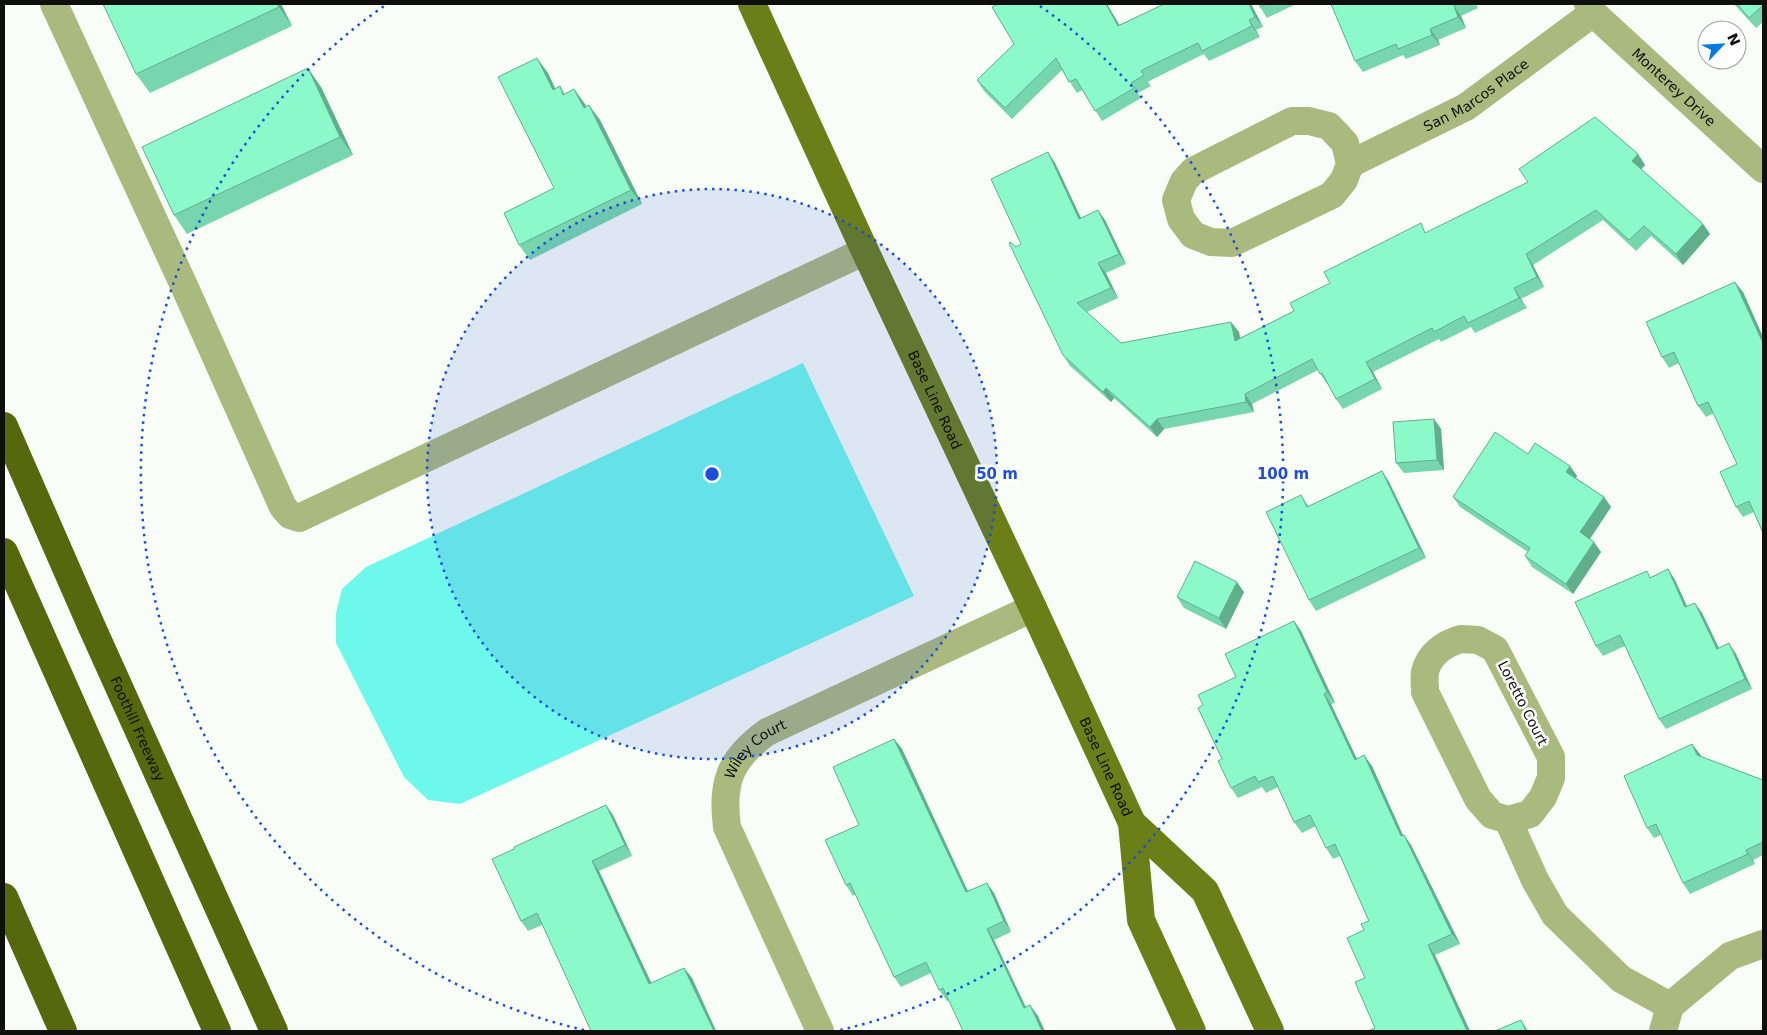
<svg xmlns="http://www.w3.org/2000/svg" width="1767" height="1035" font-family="'DejaVu Sans',sans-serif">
<rect width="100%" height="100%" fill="#f8fdf7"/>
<path fill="#6ef8eb" d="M803,363L914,596L460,804L428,800L404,777L336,643V613L342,589L366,567Z"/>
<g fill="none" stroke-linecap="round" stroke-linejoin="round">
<g stroke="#aab97e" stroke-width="28">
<path d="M54,4L186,290L283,507L290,515L299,518L865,251"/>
<path id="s1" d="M1588,4L1593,13L1763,169"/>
<path d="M1292,121H1309L1329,126L1345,143L1350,164L1344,180L1332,195L1232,243L1211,242L1193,235L1181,219L1176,200L1184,181L1193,171Z"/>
<path id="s2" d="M1350,164L1466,107L1593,13"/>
<path d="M1461,639L1478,640L1495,649L1551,757V778L1543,797L1530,814L1508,820L1492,815L1478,799L1425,692C1425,686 1424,678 1425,672C1429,654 1444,644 1461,639Z"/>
<path d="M1508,820L1535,880L1555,915L1621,979L1670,1006"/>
<path id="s3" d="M820,1031L727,827C721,782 730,759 767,732L1033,608"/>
<path d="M1663,1031L1670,1006L1730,956L1763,944"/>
</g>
<g stroke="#6b7e18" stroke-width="28">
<path id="s4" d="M752,4L865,251L1033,608L1132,823L1141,920L1192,1031"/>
<path d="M1132,823L1205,891L1270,1031"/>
</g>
<g stroke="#57670d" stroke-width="28">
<path id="s5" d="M4,426L91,625L274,1031"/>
<path d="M4,552L217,1031"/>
<path d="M4,897L63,1031"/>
</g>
</g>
<path fill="#78d6ae" d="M281,4L292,26L150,93L136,74Z
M998,4H1107L1119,25L1164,4H1251L1263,27L1256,30L1260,37L1209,61L1204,54L1151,80L1148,82L1151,86L1138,93L1141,98L1102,121L1082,90L1077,93L1062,70L1012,119L984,91L977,80L1014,44Z
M1260,4H1296L1267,18L1260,7Z
M1331,4H1476L1478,8L1461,16L1466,28L1438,40L1440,45L1406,59L1403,55L1363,72L1355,61Z
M1734,4H1763V22L1756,28Z
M548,73L555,89L560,86L565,94L574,89L586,107L600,120L642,204L530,260L519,245L554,188Z
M321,87L353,155L187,234L174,215Z
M1638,154L1645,165L1641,169L1703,224L1710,234L1683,265L1651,236L1636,251L1603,220L1533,265L1544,287L1521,299L1527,308L1475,333L1471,327L1441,342L1439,339L1373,372L1382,389L1343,409L1336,399L1328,384H1327L1318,370L1252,404L1254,412L1164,429L1157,437L1114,398L1111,402L1070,366L1063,355L1021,244L1055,163L1081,218L1105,220L1126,264L1106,273L1118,298L1087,312L1121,343L1239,332L1240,338L1294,311L1330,283L1427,232Z
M1743,292L1763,337V533L1754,512L1743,517L1736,507L1737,464L1714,413L1706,417L1698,406L1679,363L1669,368L1662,357Z
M1434,419L1441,429L1444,470L1404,473L1396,463Z
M1528,454L1570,466L1577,476L1576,478L1604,497L1611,507L1590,539L1601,552L1573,594L1532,567L1525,556L1528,552L1460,507L1453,497Z
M1382,471L1389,482L1426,558L1316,611L1309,600V506Z
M1668,569L1675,580L1687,606L1702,613L1719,648L1736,654L1752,689L1666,729L1659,719L1625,646L1603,656L1596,646L1651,577Z
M1244,592L1226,629L1184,608L1177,597Z
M1294,621L1301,631L1335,703L1331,704L1357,759L1372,766L1403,835L1411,845L1460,944L1435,955L1470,1031H1368L1375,1028L1365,978L1364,930L1369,921L1340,856L1333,859L1326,848L1316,826L1302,833L1294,822L1278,787L1266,793L1262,787L1238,798L1231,788L1222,759L1203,705L1236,677Z
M894,739L902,749L968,891L994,893L1011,932L994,940L1026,1007L1038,1016L949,1000L947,1001L939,990L931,973L901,987L894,977L856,894L853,896L846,885L859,825Z
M1700,754L1701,757L1763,780V855L1753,860L1755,864L1690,894L1683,883L1661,835L1654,838L1647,828Z
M613,815L632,856L599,871L651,983L684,968L692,978L716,1031L542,925L528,931L521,921L514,849Z"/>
<path fill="#61ae8d" d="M277,4H281L292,26L279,7Z
M1106,4H1107L1126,36L1118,26Z
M1249,4H1251L1263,27L1255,17Z
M1454,6L1461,16L1466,28L1458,17Z
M1249,20L1256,30L1260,37L1252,26Z
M1430,29L1438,40L1440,45L1432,35Z
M537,58L548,73L563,105L553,90Z
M308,68L321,87L353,155L340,137Z
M574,89L585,104L594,123L584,108Z
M589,105L600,120L642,204L631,190Z
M1048,152L1055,163L1086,229L1079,219Z
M1638,154L1645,165L1639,172L1632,161Z
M1098,210L1105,220L1126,264L1119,254Z
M1703,224L1710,234L1683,265L1676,254Z
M1526,254L1533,265L1544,287L1537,277Z
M1098,263L1106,273L1118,298L1111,288Z
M1735,282L1743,292L1763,337V343Z
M1514,288L1521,299L1527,308L1519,298Z
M1231,322L1239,332L1242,351L1235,341Z
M1366,362L1373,372L1382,389L1375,379Z
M1106,388L1114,398L1111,402L1103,392Z
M1245,394L1252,404L1254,412L1246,402Z
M1157,419L1164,429L1157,437L1150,427Z
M1434,419L1441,429L1444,470L1437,460Z
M1570,466L1577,476L1573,482L1566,472Z
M1382,471L1389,482L1426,558L1419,548Z
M1301,495L1308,506L1314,517L1307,507Z
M1604,497L1611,507L1587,543L1580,532Z
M1594,542L1601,552L1573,594L1566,584Z
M1668,569L1675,580L1692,618L1685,607Z
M1237,582L1244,592L1226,629L1219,618Z
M1695,603L1702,613L1724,659L1717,649Z
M1294,621L1301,631L1335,703L1327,692Z
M1729,643L1736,654L1752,689L1745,679Z
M1324,694L1331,704L1362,770L1355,760Z
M894,739L902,749L973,903L966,892Z
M1692,744L1700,754L1705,766L1697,755Z
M1364,755L1372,766L1408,847L1401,836Z
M606,805L613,815L632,856L625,845Z
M1404,835L1411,845L1460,944L1452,934Z
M1746,850L1753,860L1755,864L1748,854Z
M592,861L599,871L657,995L649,984Z
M987,883L994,893L1011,932L1004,921Z
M987,929L994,940L1031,1019L1024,1008Z
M1428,945L1435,955L1470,1031H1467Z
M684,968L692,978L716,1031H714Z
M1030,1005L1038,1016L1045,1031H1042Z
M1521,1020L1528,1031H1526Z"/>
<path fill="#8bf9ca" stroke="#61ae8d" d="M103,4H277L279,7L136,74Z
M998,4H1106L1118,26L1164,4H1249L1255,17L1249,20L1252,26L1202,51L1198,43L1144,69L1141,71L1144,75L1131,83L1134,88L1095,111L1076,79L1069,82L1056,58L1005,108L977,80L1014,44L992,7Z
M1260,4H1267L1260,7Z
M1331,4H1458L1454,6L1458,17L1430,29L1432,35L1398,49L1396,44L1355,61Z
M1737,4H1763V5L1749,18Z
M537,58L553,90L560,86L563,95L574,89L584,108L589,105L631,190L519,245L504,213L554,188L498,77Z
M308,68L340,137L174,215L142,147Z
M1595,117L1638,154L1632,161L1703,224L1676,254L1644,226L1629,240L1596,210L1526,254L1537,277L1514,288L1519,298L1468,323L1464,316L1434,332L1432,328L1366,362L1375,379L1336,399L1322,373L1320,374L1312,359L1245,394L1246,402L1157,419L1150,427L1106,388L1103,392L1063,355L1009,243L1010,242L1016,247L1021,244L991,179L1048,152L1079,219L1098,210L1119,254L1098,263L1111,288L1077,303L1121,343L1231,322L1235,341L1294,311L1290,303L1330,283L1324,272L1421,223L1425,233L1528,182L1519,169Z
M1735,282L1763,343V533L1749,501L1736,507L1720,472L1737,464L1708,402L1698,406L1674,352L1662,357L1646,322Z
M1434,419L1437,460L1396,463L1393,422Z
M1495,432L1528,454L1535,443L1570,466L1566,472L1604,497L1580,532L1594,542L1566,584L1525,556L1530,548L1453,497Z
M1382,471L1419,548L1309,600L1266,512L1301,495L1307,507Z
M1195,561L1237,582L1219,618L1177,597Z
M1668,569L1685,607L1695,603L1717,649L1729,643L1745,679L1659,719L1620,635L1596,646L1575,602L1647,571L1650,578Z
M1294,621L1327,692L1324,694L1355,760L1364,755L1401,836L1404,835L1452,934L1428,945L1467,1031H1368L1375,1028L1355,982L1365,978L1347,938L1364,930L1361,924L1369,921L1335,844L1326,848L1310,815L1294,822L1273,776L1258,782L1255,776L1231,788L1218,761L1222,759L1198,708L1203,705L1198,695L1236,677L1225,654Z
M894,739L966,892L987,883L1004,921L987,929L1024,1008L1030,1005L1042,1031H963L943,988L939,990L926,962L894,977L850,883L846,885L825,840L859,825L833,767Z
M1692,744L1697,755L1763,780V842L1746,850L1748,854L1683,883L1656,824L1647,828L1624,776Z
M606,805L625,845L592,861L649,984L684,968L714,1031H591L537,913L521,921L492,859L514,849V847Z
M1521,1020L1526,1031H1495Z"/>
<circle cx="712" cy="474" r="285" fill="#1d4ed8" fill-opacity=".12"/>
<g fill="none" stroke="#1d4ed8" stroke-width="2.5" stroke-dasharray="2.5 5">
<circle cx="712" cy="474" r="285"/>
<path d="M584 1030A571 571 0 0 1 384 6M1040 6A571 571 0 0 1 840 1030"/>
</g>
<g text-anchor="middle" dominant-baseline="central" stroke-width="5" stroke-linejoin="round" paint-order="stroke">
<g font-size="14" fill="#0f100e" stroke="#fff">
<text stroke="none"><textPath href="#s1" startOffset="120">Monterey Drive</textPath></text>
<text stroke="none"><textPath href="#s2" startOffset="144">San Marcos Place</textPath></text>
<text stroke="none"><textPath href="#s4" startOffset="436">Base Line Road</textPath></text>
<text transform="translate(1523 703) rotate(63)">Loretto Court</text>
<text stroke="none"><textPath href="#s5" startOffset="331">Foothill Freeway</textPath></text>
<text stroke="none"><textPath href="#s3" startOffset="314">Wiley Court</textPath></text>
<text stroke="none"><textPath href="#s4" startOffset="841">Base Line Road</textPath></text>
</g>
</g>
<circle cx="712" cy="474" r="8" fill="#1d4ed8" stroke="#fff" stroke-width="2.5"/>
<g font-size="15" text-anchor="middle" font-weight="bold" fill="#1d4ed8" stroke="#fff" stroke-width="5" stroke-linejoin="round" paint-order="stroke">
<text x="997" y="479">50 m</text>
<text x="1283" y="479">100 m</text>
</g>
<rect width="1767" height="1035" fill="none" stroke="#0f100e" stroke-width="10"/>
<g transform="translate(1722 45) rotate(65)"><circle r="24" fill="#ffffff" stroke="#9f9f9f"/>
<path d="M0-4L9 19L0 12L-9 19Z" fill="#007be2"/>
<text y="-8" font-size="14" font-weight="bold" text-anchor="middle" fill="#0f100e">N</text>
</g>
</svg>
